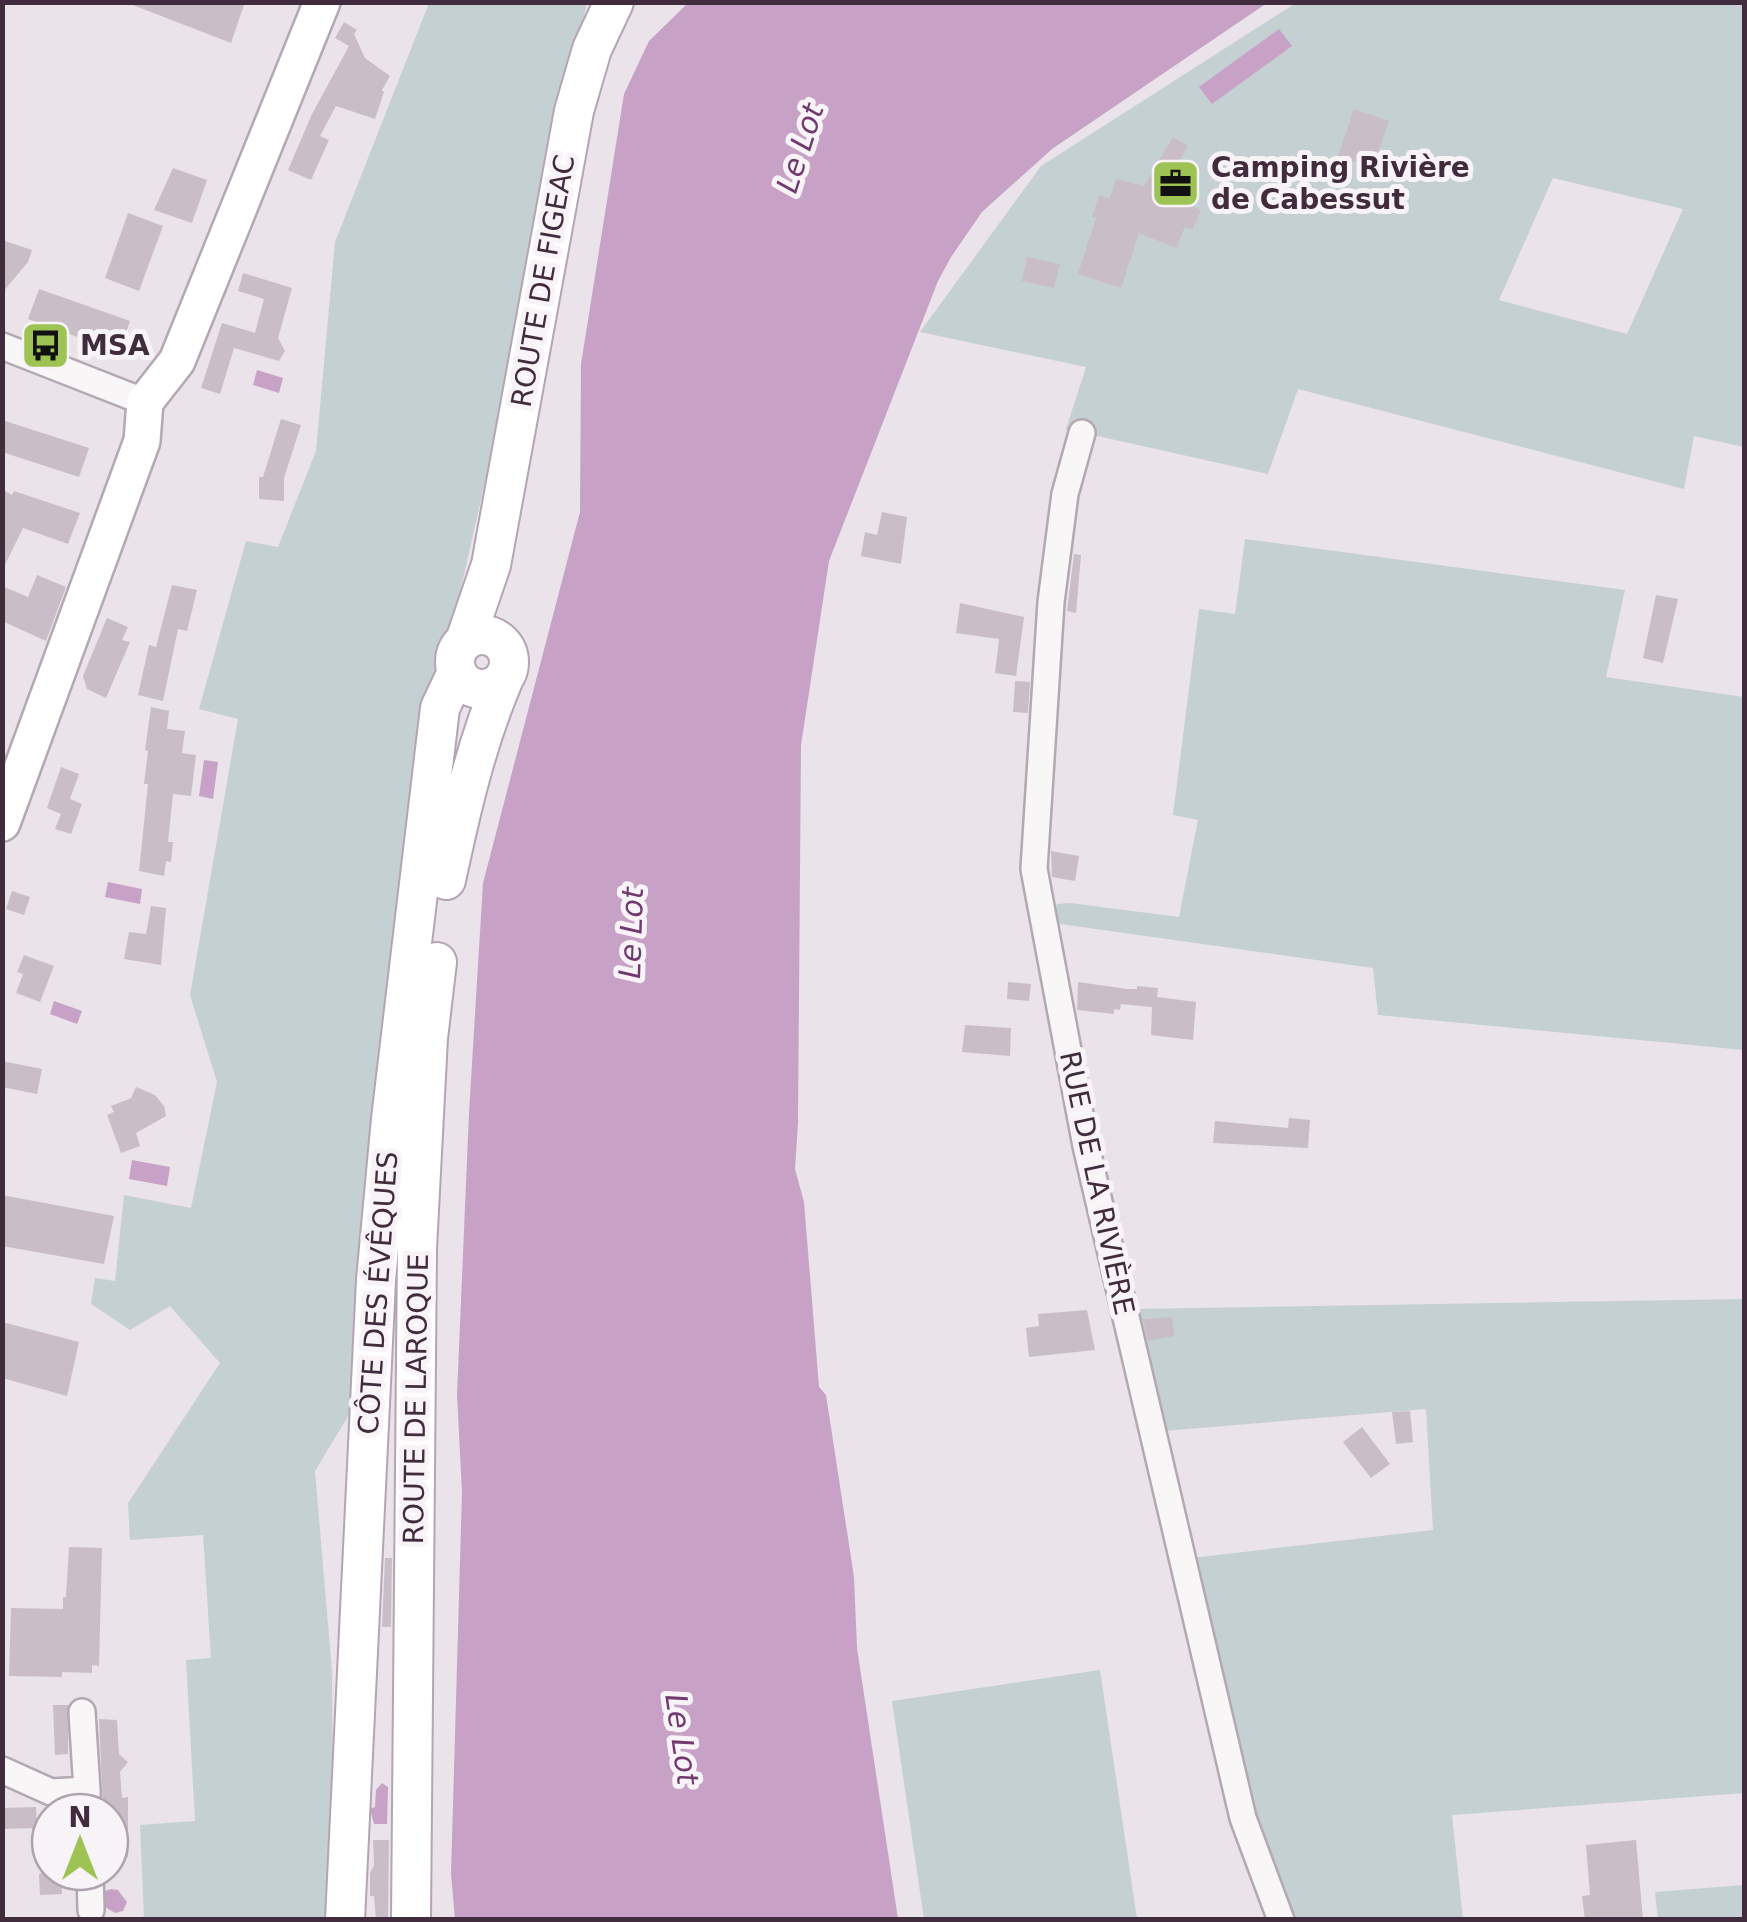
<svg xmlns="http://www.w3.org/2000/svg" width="1747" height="1922" font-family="'DejaVu Sans',sans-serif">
<rect width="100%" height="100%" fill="#eae3e9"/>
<path fill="#c5d0d3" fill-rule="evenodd" d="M429,3H587L519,331L452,628L412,772L353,1408L315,1471L332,1671L334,1919H144L140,1825L195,1821L186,1660L211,1658L203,1535L130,1540L128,1503L220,1363L170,1306L130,1330L91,1304L95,1278L115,1281L124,1195L191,1208L217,1082L190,995L238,719L199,709L246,541L278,547L316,451L335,242Z
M1296,3H1744V447L1694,436L1684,489L1298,389L1268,474L1066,429L1086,367L920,332L1041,166ZM1553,178L1683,209L1627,334L1499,300Z
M1245,539L1625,590L1606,677L1744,697V1050L1378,1015L1373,968L1053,923L1057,904L1070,903L1179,917L1198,820L1173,815L1199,609L1235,614Z
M1744,1299V1793L1452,1815L1463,1919H1292L1250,1799L1191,1558L1433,1530L1426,1409L1164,1431L1134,1309Z
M1100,1670L1137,1919H924L892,1701Z
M1744,1885V1919H1658L1655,1892Z"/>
<path fill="#c7a2c6" d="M688,3H1267L1052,149L982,212L951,257L938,281L829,561L801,745L798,1123L795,1169L804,1202L819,1387L826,1395L854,1577L857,1648L898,1919H455L451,1874L462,1492L457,1395L469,1113L483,883L580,512L581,364L624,94L649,41Z
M1279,29L1292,46L1212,104L1199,87Z
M257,370L283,378L279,393L253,385Z
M204,760L218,762L213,799L199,796Z
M108,882L142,889L140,904L105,897Z
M54,1001L82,1011L77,1024L50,1014Z
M132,1160L170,1167L167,1186L129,1179Z
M382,1783L388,1787L387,1824H374L370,1809L375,1807L376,1790Z
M111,1889L118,1890L127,1902L123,1911L115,1913L100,1904V1893Z"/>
<path fill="#c9bec8" d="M125,2H245L231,43Z
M344,22L357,30L354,34L365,58L390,76L382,90L384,92L375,119L336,106L320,136L329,140L311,180L288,170L312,114L349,46L335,38Z
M1354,109L1389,121L1377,156L1371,154L1367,166L1338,156Z
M1173,137L1188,146L1175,169L1197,183L1185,203L1201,210L1192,230L1185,227L1176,248L1139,233L1121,288L1078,274L1096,218L1092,217L1099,195L1110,199L1116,179L1144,186Z
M173,168L207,180L192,223L154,210Z
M128,213L163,226L139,291L105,278Z
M2,240L32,250L28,262L2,293Z
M1027,257L1060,264L1054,288L1022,281Z
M243,273L292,288L278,338L285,351L279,361L234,348L220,394L201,388L222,323L255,333L264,299L238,291Z
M39,289L130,321L119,352L28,319Z
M281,419L301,425L284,478V501L259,499V477H263Z
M2,420L89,448L79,477L2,452Z
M2,489L12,495L14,491L80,513L68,544L23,528L2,571Z
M882,512L907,517L901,564L861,556L865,532L877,535Z
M1074,554L1081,555L1076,613L1067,611Z
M37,575L66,587L46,641L2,621V586L28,597Z
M172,585L197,590L187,631L178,629L163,701L138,695L149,645L156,647Z
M1656,595L1678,599L1663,663L1643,658Z
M960,603L1024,617L1016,676L995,673L999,639L956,633Z
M107,618L128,627L122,640L130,642L106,698L87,689L83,676Z
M1015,681L1030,682L1028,713L1013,712Z
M151,707L169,711L167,729L185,731L182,753L196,755L191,796L173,794L168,842H173L171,862L166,861L164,876L139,871L148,784H144L148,751L145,750Z
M61,767L79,774L70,799L82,804L71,834L55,829L61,814L47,808Z
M1051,851L1079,856L1075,881L1052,877Z
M12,891L30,897L24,915L6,909Z
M151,906L166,908L161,965L124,959L129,932L146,934Z
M24,955L54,966L40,1002L16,993L23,974L17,972Z
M1008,982L1031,984L1029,1001L1007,999Z
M1078,982L1127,989H1137V986L1158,988L1157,997L1196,1002L1193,1040L1151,1035L1152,1007L1121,1004L1120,1010L1114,1009V1014L1077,1010Z
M965,1025L1011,1028L1010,1056L962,1052Z
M2,1061L42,1069L37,1094L2,1087Z
M136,1087L155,1095L164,1106L166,1116L136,1133L140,1146L121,1153L107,1115L114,1112L111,1106L131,1098Z
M1289,1118L1310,1120L1308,1148L1213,1143L1215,1121L1288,1128Z
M2,1195L114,1216L104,1264L2,1246Z
M1087,1310L1095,1350L1029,1357L1026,1328L1039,1326L1038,1314Z
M1172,1317L1174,1336L1148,1341L1143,1319Z
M2,1322L79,1342L67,1396L2,1378Z
M1410,1411L1413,1442L1396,1444L1392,1412Z
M1362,1427L1390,1464L1371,1478L1343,1442Z
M69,1547L102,1548L99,1666L92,1665V1673L62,1672V1677L9,1676L11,1608L63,1609V1597H66Z
M385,1558H392L391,1627H382Z
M53,1705H68V1754L55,1755Z
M99,1719L117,1720L119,1754L128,1762L120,1772L122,1798L128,1797V1857H110V1812H103Z
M36,1807L37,1828L2,1829V1808Z
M373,1840H389L388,1920H376L374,1896H370V1873L374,1865Z
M1636,1840L1643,1920H1585L1582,1896L1590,1895L1586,1845Z
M44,1872H61L62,1894L40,1895L39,1874Z"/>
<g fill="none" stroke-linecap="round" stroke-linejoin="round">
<defs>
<path id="street" d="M2,346L145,402
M1082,433L1065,494L1051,602L1034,869L1086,1146L1243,1818L1281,1920
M82,1712L87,1790
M2,1770L51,1792L87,1790V1812
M90,1872L91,1910"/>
<path id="secondary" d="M2,823L142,441L145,402L177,361L322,2"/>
<path id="primary" d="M455 662a27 27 0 1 1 54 0a27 27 0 1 1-54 0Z
M465,641L491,565L574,111L592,49L614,2
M446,880C461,810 476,744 504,678
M345,1920L376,1280L391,1119L440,708L457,672
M411,1920L417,1248L428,1038L437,962"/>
</defs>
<use href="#street" stroke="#b4a8b2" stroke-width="30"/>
<use href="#secondary" stroke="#b4a8b2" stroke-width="40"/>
<use href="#primary" stroke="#b5a4b3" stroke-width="42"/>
<use href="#street" stroke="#f9f6f8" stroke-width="25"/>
<use href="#secondary" stroke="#fff" stroke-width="35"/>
<use href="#primary" stroke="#fff" stroke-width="38"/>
</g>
<defs>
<symbol id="office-square" viewBox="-11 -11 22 22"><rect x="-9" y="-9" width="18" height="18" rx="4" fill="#9dc354" stroke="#f8f3f7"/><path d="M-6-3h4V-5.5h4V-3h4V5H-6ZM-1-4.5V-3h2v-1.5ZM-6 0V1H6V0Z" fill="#111"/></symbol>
<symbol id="bus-square" viewBox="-11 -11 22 22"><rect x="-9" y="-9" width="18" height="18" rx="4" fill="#9dc354" stroke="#f8f3f7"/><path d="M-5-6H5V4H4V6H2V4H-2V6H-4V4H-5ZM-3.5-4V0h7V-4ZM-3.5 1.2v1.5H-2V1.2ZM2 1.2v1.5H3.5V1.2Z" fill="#111"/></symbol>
</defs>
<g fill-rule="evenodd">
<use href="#office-square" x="1148" y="156" width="55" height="55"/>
<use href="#bus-square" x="18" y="318" width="55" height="55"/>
</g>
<g text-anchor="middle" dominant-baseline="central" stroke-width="10" stroke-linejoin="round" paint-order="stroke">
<g font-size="28" font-weight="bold" fill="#412c3e" stroke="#f8f3f7" text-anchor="start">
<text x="1211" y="167">Camping Rivière<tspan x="1211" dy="32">de Cabessut</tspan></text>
<text x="80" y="345">MSA</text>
</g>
<g font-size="28" fill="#412c3e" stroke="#f8f3f7">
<text transform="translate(543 281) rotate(-80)">ROUTE DE FIGEAC</text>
<text transform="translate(1097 1183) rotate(78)">RUE DE LA RIVIÈRE</text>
<text transform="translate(378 1293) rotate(-86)">CÔTE DES ÉVÊQUES</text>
<text transform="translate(416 1399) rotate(-89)">ROUTE DE LAROQUE</text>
</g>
<g font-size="30" font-style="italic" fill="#713a6f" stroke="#f8f3f7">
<text transform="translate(800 148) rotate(-72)">Le Lot</text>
<text transform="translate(631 933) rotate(-88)">Le Lot</text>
<text transform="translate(682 1739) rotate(82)">Le Lot</text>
</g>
</g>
<rect width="1747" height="1922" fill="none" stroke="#412c3e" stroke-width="10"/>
<g transform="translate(80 1842)"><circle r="48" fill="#f8f3f7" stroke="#afa3ad" stroke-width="2.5"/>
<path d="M0-8L18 38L0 25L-18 38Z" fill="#9dc354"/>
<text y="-15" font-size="28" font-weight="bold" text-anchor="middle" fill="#412c3e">N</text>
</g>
</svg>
